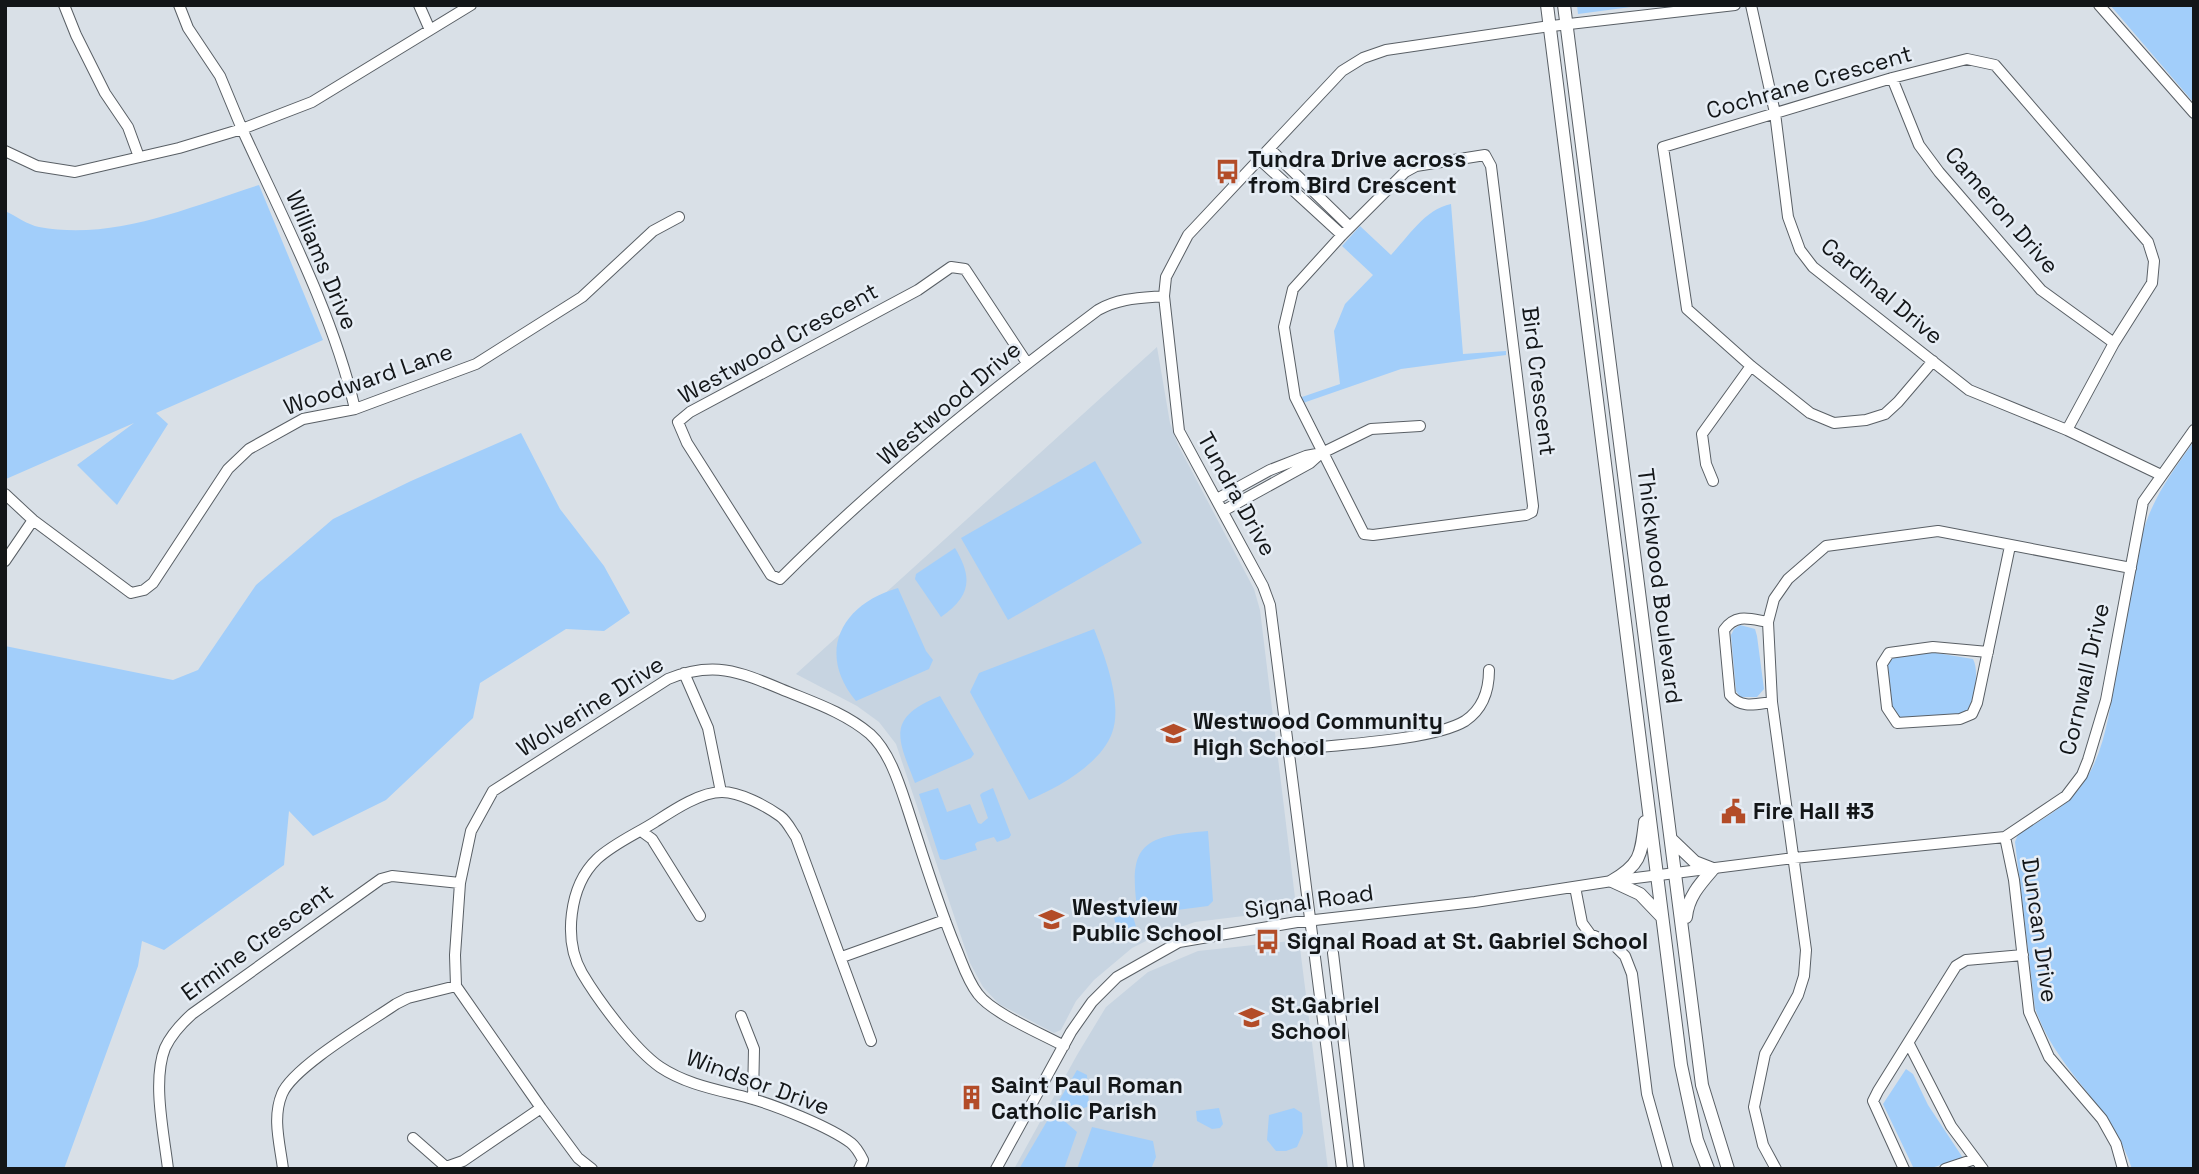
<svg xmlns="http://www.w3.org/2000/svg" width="2199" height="1174" font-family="'Space Grotesk',sans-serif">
<rect width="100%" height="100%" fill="#d9e0e7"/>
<path fill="#c7d4e1" d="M1157,347L1170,423L1178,445L1254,589L1260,610L1296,906L1292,910L1195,922L1158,935L1132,948L1094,980L1076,1001L1061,1030L1054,1033L999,1004L983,987L970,963L896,744L879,722L857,706L796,674Z
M1299,940L1328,1169H1014L1077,1055L1106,1007L1148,972L1198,951Z"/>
<path fill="#a2cefa" d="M1577,5H1646L1578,14Z
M2110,5H2194V103Z
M259,185L323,340L156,413L168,424L117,505L77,465L134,423L6,479L5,211C16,216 28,225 39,227C114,241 189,207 259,185Z
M1451,204L1463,354L1506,351V355L1401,369L1303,403L1302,397L1340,384L1334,331L1345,304L1373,275L1342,246L1360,226L1391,255C1408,237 1425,209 1451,204Z
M521,433L560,509L604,566L630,613L604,631L566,629L480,683L473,718L386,800L313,836L289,811L284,865L164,950L142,941L138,966L64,1169H5V646L173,680L198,670L256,585L333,519L411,481Z
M2194,441V1169H2132C2112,1104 2057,1073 2035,1008L2015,842L2018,834C2043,819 2067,807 2084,782C2106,750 2110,706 2117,669C2125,623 2134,578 2143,532C2153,497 2173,471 2194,441Z
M1095,461L1142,543L1008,620L961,538Z
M955,548C973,578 971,596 941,617L915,579L916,574Z
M898,588L926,651L933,660L929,669L856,701C816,653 841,604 898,588Z
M1740,625L1755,629L1757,636L1764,689L1757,697H1740L1736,691L1731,635L1734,629Z
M1094,629C1105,656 1123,704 1112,733C1101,764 1057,788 1029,800L970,692L979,673Z
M1930,652L1973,659C1980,672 1974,703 1965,714L1899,718L1891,709L1888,665L1891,658Z
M940,696L974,754L971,758L915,783C898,739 885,718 940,696Z
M938,788L947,812L970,804L978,823L981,824L988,818L980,795L982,793L993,788L1011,835L1009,838L997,842L994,837L977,842L975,844L977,850L945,860L940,859L919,794Z
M1208,831L1213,901L1208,906L1138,915C1128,846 1139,836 1208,831Z
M1132,913L1137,930L1119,936L1114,918Z
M1906,1069L1913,1074L1928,1105L1963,1158L1928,1169H1914L1883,1104Z
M1077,1070L1087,1075L1089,1106L1061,1118L1077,1132L1064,1169H1019Z
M1219,1108L1223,1124L1220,1128L1212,1129L1197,1121L1196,1111Z
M1294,1108L1302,1113L1303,1133L1297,1147L1286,1151H1276L1267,1140L1269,1115Z
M1092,1127L1153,1141L1156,1157L1151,1169H1077Z"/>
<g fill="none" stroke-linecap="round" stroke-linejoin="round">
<defs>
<path id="minor" d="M64,5L76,35L105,93L128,127L139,157
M419,5L430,30
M1751,5L1775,113L1788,217L1800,250L1813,267L1969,390L2067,430L2161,475
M2099,5L2194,113
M1892,78L1919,145L1939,172L2041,290L2114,343
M1270,149L1350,227
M5,151L37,166L75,172L179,148L242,129L220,76L188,28L179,5
M1485,155L1491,166L1533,506L1532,512L1526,515L1373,535L1364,534L1295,397L1284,327L1293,289L1342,235L1405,172L1416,166Z
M1259,159L1342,235
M1933,361L1898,402L1885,414L1866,420L1834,423L1810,413L1751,366L1687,309L1663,147L1892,78L1967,59L1995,65L2148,242L2154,261L2152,283L2114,343L2067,430
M1027,363L965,269L951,267L918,290L690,412L678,422L687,443L771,575L780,579C877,482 988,392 1098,310C1119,298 1140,298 1164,296
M355,409C332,311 284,221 242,129L312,102L471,5
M1713,481L1706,464L1702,434L1751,366
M5,494L33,520L131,593L144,590L153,583L228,469L249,449L303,419L355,409L476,364L582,297L653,231L679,217
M1217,499L1270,470L1306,456L1322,453L1371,429L1420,426
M1223,511L1310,463L1320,454
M5,561L33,520
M1768,622C1750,619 1736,613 1724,630L1730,695C1741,709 1756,704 1772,702
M1988,652L1933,647L1889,653L1882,664L1887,708L1897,723L1960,719L1972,714L1977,703L2010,546
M684,673L708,728L721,792
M1289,750C1330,745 1432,741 1465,721C1483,709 1489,689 1489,670
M641,831L652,839L700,916
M2005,837L2014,880L2029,1012L2049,1057L2102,1119L2116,1144L2123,1169
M1575,887L1582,923L1590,934L1613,944L1625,956L1632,974L1647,1094L1668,1169
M1333,953L1359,1169
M842,957L945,920
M741,1016L754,1049L753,1099
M1909,1044L1951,1126L1983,1169
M413,1138L446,1167L463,1161L541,1108
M168,1169C164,1134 152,1081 165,1048C171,1035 182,1023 192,1014L381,879L392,876L460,883
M283,1169C280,1144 272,1118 282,1094C293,1067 370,1022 396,1004L408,998L456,986
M592,1169L578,1158L541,1108L456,986L455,955L460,883L471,831L493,791L668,679C713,661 738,671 781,689C812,702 844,712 870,734C890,752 900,786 908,810C923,856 937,902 955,946C962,962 967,980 978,994C992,1013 1042,1034 1064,1046
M859,1169L863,1160C860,1154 856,1147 851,1143C830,1127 775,1105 749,1098C719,1090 687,1085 660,1067C634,1049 598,1000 582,973C563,940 569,886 597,859C613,844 636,834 655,822C672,811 700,792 722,792C740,792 766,806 780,816C787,821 791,830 796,837L871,1041
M996,1169L1071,1032L1092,1002L1117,977L1179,942L1297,922L1475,902L1612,881L1794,858L2005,837L2066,796L2082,775L2088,760L2106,700L2143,502L2194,430
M1342,1169L1270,605L1263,586L1179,431L1164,296L1166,277L1188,235L1342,71L1363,58L1386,50L1543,27L1735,5
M1776,1169L1763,1145L1754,1107L1765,1054L1798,995L1804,976L1806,950L1772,702L1768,622L1774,599L1788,579L1826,546L1938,531L2131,568
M1904,1169L1873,1101L1878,1091L1956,966L1966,960L2023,955
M1945,1169L1975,1159"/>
<path id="major" d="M1547,5L1681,1065L1697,1140L1708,1169
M1564,5L1702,1085L1728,1169
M1672,840L1695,862L1713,869C1700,884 1688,897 1686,917
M1612,881C1641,864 1641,855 1645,822
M1612,881L1640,894L1662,917"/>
</defs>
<use href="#minor" stroke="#595f65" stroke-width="12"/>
<use href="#major" stroke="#595f65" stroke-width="14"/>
<use href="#minor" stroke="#fff" stroke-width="10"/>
<use href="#major" stroke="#fff" stroke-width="12"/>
</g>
<defs>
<symbol id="bus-bare" viewBox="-9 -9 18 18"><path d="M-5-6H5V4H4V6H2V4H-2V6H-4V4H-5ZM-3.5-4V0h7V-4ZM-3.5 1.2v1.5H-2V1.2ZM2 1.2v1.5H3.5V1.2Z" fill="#b34c28" stroke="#e6edf5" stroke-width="2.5" paint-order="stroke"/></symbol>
<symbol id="school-bare" viewBox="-9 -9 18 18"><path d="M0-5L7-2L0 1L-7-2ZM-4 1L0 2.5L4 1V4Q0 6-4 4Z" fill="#b34c28" stroke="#e6edf5" stroke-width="2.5" paint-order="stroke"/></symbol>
<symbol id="civic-bare" viewBox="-9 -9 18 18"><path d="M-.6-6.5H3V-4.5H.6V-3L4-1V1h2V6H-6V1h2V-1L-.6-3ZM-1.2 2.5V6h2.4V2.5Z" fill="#b34c28" stroke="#e6edf5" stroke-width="2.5" paint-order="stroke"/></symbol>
<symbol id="building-bare" viewBox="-9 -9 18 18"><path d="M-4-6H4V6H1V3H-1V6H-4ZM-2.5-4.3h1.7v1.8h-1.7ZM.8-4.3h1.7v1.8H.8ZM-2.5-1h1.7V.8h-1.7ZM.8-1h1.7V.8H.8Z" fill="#b34c28" stroke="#e6edf5" stroke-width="2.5" paint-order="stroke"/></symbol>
</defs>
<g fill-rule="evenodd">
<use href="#bus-bare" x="1210" y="154" width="35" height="35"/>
<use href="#school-bare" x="1156" y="716" width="35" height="35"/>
<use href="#civic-bare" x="1716" y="794" width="35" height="35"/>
<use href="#school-bare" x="1034" y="902" width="35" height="35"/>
<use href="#bus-bare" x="1250" y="924" width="35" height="35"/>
<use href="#school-bare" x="1234" y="1000" width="35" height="35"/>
<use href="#building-bare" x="954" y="1080" width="35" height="35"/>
</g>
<g text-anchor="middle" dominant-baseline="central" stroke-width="5" stroke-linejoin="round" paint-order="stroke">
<g font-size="23" fill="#131618" stroke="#e6edf5">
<text transform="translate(1809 82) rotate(-16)">Cochrane Crescent</text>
<text transform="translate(2002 210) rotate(49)">Cameron Drive</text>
<text transform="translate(322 260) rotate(67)">Williams Drive</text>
<text transform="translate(1882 291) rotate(40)">Cardinal Drive</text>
<text transform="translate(778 343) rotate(-29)">Westwood Crescent</text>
<text transform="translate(368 379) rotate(-19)">Woodward Lane</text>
<text transform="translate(1539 381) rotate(83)">Bird Crescent</text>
<text transform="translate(949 403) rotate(-40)">Westwood Drive</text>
<text transform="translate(1237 494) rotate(61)">Tundra Drive</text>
<text transform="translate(1660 586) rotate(83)">Thickwood Boulevard</text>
<text transform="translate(2084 679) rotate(-77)">Cornwall Drive</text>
<text transform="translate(590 706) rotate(-32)">Wolverine Drive</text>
<text transform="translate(1309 901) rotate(-8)">Signal Road</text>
<text transform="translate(2040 930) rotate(82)">Duncan Drive</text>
<text transform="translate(257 942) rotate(-36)">Ermine Crescent</text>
<text transform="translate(758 1082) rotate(20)">Windsor Drive</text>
</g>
<g font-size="23" font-weight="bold" fill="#131618" stroke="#e6edf5" text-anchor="start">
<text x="1248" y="159">Tundra Drive across<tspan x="1248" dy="26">from Bird Crescent</tspan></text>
<text x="1193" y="721">Westwood Community<tspan x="1193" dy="26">High School</tspan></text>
<text x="1753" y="811">Fire Hall #3</text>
<text x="1072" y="907">Westview<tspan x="1072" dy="26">Public School</tspan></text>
<text x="1287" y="941">Signal Road at St. Gabriel School</text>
<text x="1271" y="1005">St.Gabriel<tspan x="1271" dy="26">School</tspan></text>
<text x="991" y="1085">Saint Paul Roman<tspan x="991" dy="26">Catholic Parish</tspan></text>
</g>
</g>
<rect width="2199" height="1174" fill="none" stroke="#131618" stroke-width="14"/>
</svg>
